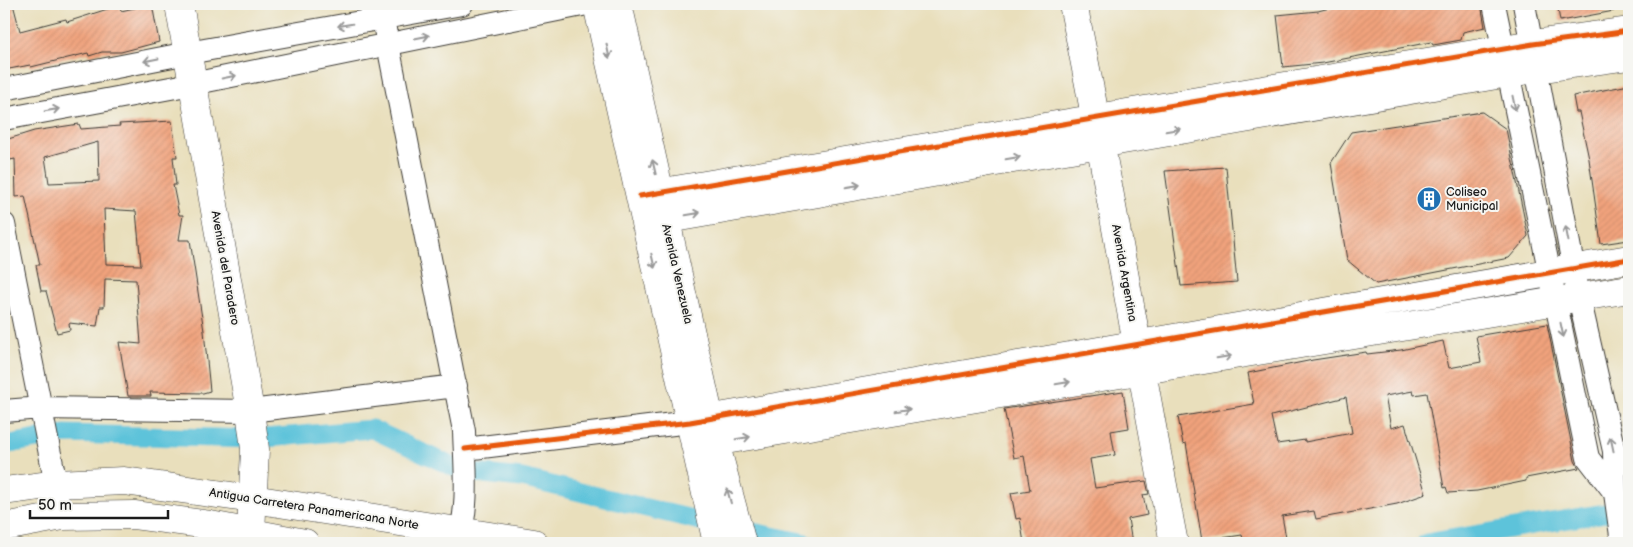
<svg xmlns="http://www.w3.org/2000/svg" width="1633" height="547" font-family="'Balsamiq Sans',sans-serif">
<defs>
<pattern id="building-hatch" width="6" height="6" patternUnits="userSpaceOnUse" patternTransform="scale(1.25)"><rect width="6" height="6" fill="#f1a37d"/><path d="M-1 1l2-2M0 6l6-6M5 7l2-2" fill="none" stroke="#ce8c6b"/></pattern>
</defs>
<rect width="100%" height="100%" fill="#f6f6f2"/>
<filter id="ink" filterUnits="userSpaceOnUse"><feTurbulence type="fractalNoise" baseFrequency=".02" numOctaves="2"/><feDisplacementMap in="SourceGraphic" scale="10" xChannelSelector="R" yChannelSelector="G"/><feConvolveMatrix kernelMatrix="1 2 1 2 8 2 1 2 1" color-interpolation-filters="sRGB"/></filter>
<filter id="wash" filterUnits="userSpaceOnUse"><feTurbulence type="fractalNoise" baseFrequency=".0096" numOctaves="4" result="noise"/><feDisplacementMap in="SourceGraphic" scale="20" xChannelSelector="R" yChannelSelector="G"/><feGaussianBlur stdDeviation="1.12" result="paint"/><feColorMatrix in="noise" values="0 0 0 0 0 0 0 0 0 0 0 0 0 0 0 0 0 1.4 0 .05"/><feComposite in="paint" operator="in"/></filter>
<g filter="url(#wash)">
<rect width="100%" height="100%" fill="#e9dfbc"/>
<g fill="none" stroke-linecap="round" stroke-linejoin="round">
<path stroke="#5dc3da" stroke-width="19" d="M4,445L65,434L254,439L372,429L464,472L522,478L713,524L806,543
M1426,543L1629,509"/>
</g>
<g id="blocks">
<path fill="url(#building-hatch)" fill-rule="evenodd" d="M4,4H13L20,31L66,19L67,22L120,5L121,11L152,4L159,42L121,52H102L89,56L88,53L31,67L30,65L4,70Z
M1345,4H1481L1485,27L1463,32L1461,40L1433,45L1431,42L1323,63L1283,67L1277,15L1318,11Z
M1557,4H1614V11L1560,21Z
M1629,85V153H1627L1629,168V240L1601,244L1589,159L1579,112H1576L1573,96Z
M1482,112L1506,129L1528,236L1509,258L1376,284L1347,260L1331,163L1351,132Z
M172,121L177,157H173L176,185H173L179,215H183L179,240H190L204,331L210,391L203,393L150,392L151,396H128L119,342L141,344L136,280L105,279L104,307H100L97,326L69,323L70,330L57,333L46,291H41L36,265H40L25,196L16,197L15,159L10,160L5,140L34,131L79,124L81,129L120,126L119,124ZM98,142L99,181L49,183L45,157ZM104,209L136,211L141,265L106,264Z
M1226,167L1237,282L1181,286L1165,171Z
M1547,324L1575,461L1579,468L1526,478V481L1477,491L1448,493L1446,487L1444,488L1427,393L1414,395L1413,391L1385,396L1391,428L1405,424L1426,494L1397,504L1316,519L1314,511L1282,516L1286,538L1244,543L1242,535L1202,541L1186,443L1183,444L1178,417L1254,404L1248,373L1313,360L1366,352L1367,354L1401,350L1443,341L1449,368L1481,362L1476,336ZM1346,397L1352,433L1305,442V440L1277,444L1271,416Z
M1123,391L1129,428L1111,431L1115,455L1090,459L1095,488L1146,481L1149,494L1143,495L1147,515L1128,519L1132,543H1024L1020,518L1016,519L1011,493L1030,490L1024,456L1014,458L1004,409Z"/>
</g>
</g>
<g filter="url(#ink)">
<use href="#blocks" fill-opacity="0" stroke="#3b3934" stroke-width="1"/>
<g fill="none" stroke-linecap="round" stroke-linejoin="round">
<defs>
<path id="street" d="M380,4L464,431C465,466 470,510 457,543
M1494,4L1588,458L1615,493
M1524,4L1579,297L1614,451L1615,493L1622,543
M4,89L188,53L462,4
M4,119L192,84L587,4
M4,224L56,484L59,517
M4,411L41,408L250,411L456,386
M465,449L690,422
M207,543L210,525"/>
<path id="secondary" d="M179,4L250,411L255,449L251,533
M597,4L717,543
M618,4L715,442L742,543
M1073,4C1110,183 1139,364 1174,543
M640,196L1533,44L1629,31
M645,223L1508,73L1629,56
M690,422L1629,259
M695,445L1629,289"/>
<path id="primary" d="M4,491L56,484L124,481L253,499L534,543
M4,527L63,516L134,515L210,525L305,543"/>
</defs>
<use href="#street" stroke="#3b3934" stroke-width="24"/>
<use href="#secondary" stroke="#3b3934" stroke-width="29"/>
<use href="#primary" stroke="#3b3934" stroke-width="29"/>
<use href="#street" stroke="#fff" stroke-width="22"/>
<use href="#secondary" stroke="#fff" stroke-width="28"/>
<use href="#primary" stroke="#fff" stroke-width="28"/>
<defs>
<path id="cycleway" d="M640,196L1533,44L1629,31
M465,449L690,422L1629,259"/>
</defs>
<use href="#cycleway" stroke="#f6f6f2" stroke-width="8"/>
<use href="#cycleway" stroke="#e8590c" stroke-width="5"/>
</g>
<defs><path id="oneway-shaft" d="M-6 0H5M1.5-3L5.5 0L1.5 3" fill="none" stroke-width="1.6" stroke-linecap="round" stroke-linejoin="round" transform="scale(1.25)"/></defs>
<g stroke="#999">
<use href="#oneway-shaft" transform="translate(345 25) rotate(170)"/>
<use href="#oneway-shaft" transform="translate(422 37) rotate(-11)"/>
<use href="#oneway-shaft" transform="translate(608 51) rotate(78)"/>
<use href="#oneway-shaft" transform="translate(151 60) rotate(169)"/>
<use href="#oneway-shaft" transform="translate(229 77) rotate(-12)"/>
<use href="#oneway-shaft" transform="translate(1514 103) rotate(78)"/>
<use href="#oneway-shaft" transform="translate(52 110) rotate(-10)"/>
<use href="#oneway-shaft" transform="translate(1173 130) rotate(-10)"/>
<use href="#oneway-shaft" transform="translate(1013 158) rotate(-10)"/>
<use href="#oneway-shaft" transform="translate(654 167) rotate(-103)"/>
<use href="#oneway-shaft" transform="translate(853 186) rotate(-10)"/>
<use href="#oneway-shaft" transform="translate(693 214) rotate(-10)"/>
<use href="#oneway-shaft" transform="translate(1567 234) rotate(-101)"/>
<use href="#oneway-shaft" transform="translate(653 261) rotate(77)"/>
<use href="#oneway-shaft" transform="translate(1562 330) rotate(78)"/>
<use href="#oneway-shaft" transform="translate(1224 357) rotate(-9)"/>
<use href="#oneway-shaft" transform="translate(1063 383) rotate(-10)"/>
<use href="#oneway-shaft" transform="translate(903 410) rotate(-10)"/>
<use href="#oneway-shaft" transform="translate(743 438) rotate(-10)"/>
<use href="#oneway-shaft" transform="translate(1612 444) rotate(-102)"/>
<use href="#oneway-shaft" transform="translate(729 496) rotate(-105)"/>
</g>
</g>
<defs>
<symbol id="building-disc" viewBox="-11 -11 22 22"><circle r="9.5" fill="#1f6fb2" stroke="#f6f6f2"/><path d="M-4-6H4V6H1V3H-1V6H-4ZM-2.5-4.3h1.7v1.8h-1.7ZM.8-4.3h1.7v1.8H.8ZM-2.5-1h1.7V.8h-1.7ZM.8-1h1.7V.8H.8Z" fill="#fff"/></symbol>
</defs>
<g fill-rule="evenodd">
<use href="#building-disc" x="1415" y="185" width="28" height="28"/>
</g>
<g text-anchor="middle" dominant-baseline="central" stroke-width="4" stroke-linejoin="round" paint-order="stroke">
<g font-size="12" fill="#1c1c1c" stroke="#f6f6f2" text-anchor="start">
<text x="1446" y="192">Coliseo<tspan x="1446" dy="14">Municipal</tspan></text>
</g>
<g font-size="12" fill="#1c1c1c" stroke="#f6f6f2">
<text transform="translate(225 268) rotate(80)">Avenida del Paradero</text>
<text transform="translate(1124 273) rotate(80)">Avenida Argentina</text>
<text transform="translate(677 274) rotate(77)">Avenida Venezuela</text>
<text transform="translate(314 509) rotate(9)">Antigua Carretera Panamericana Norte</text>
</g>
</g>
<rect width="1633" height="547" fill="none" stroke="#f6f6f2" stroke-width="20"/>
<path d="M30 510v8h138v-8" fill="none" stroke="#1c1c1c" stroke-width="2.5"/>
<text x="38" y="510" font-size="15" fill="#1c1c1c" stroke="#f6f6f2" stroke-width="4" paint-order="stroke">50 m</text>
</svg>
